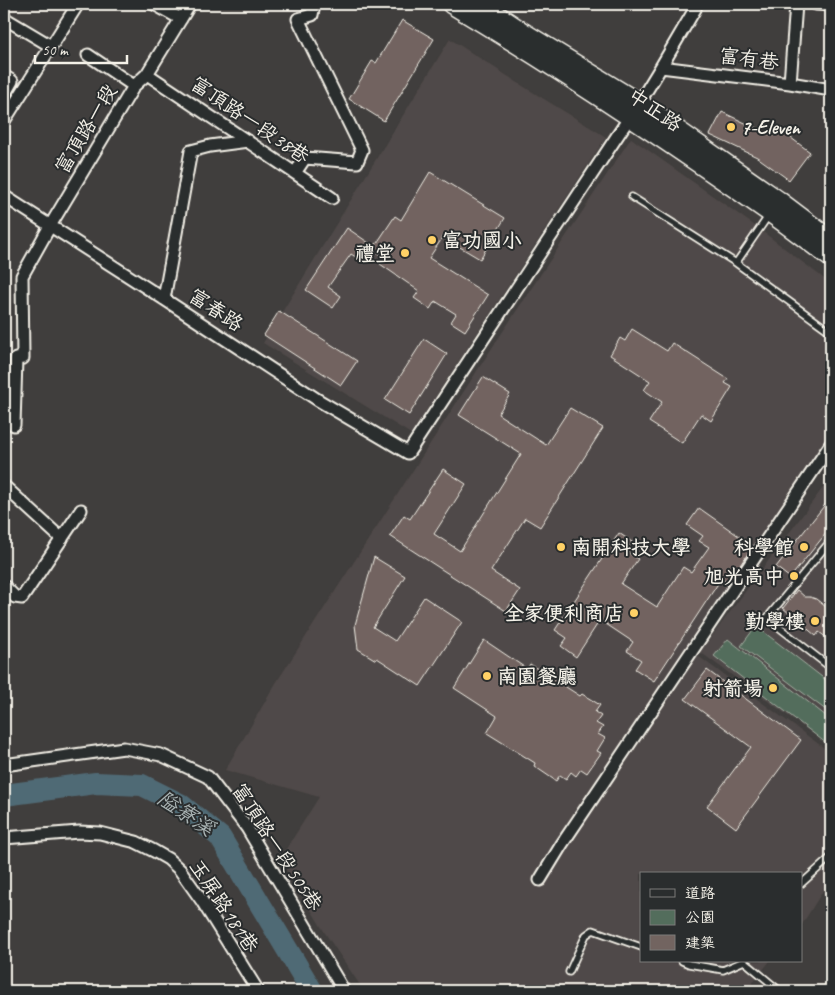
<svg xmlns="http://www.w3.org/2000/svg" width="835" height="995" font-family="Caveat,'LXGW WenKai TC',sans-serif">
<rect width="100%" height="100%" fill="#403e3d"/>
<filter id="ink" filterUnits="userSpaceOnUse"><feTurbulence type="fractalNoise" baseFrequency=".02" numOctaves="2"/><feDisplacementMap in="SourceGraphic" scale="10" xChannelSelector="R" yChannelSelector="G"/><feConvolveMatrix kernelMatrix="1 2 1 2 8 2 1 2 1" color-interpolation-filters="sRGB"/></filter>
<g filter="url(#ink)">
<path fill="#4f4948" d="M450,39L526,88L606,137L411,434L263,343Z
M631,138L758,228L831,284V446L687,648L831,753V878L801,926V874H641V961H770L746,991H364L325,933L280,859L319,797L225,770L276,683L484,360Z
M831,477V747L700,652Z"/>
<path fill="#536d5c" stroke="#a4afa2" d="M756,626L831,684V714L741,646Z
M728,639L831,720V747L714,656Z"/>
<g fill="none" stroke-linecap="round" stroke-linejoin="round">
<path stroke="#506a75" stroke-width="22" d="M4,795L96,783L142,785L180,804L220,837L312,991"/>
</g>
<path fill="#726460" stroke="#f4f1e8" d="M402,20L434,39L384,121L349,99L372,61L376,63Z
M722,112L773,136L779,129L810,152L789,180L757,157L710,135Z
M430,172L505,218L480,259L443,237L429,258L488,295L465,331L451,322L456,314L435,301L430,309L414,298L419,291L380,264L384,257L373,249L395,216L401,220Z
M347,228L369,243L359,259L351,254L328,287L341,296L333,308L306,290Z
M279,311L357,361L341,385L264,335Z
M632,329L667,351L672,343L728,379L725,383L732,387L711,421L701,414L682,443L649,422L662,402L644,390L650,381L610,355L620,338L625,341Z
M424,339L447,354L409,415L385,400Z
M483,377L510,394L498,414L546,445L570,408L603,428L540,527L525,518L491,571L520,590L506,611L390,536L404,515L410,519L443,469L466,484L434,534L460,551L521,454L459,415Z
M831,497V527L790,578L776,567Z
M699,508L753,546L728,583L721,579L654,681L635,669L641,660L627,651L633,642L600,620L576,657L561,646L567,638L555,630L619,533L632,542L626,551L638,559L621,584L657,607L683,567L691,572L709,547L699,541L703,536L687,525Z
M374,557L405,576L373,627L395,641L424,597L462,622L420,686L377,658L376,660L358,649L355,625Z
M797,590L805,597H810L816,599L831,611V641L819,632L816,636L783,608Z
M484,640L527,669L530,664L580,696L582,694L600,705L595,712L601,716L596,723L603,727L598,734L605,738L597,751L601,753L587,773L581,769L576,776L571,772L566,779L560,775L556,781L534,766L535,763L487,733L497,716L454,688Z
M707,670L801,740L736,828L707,806L751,747L685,699Z"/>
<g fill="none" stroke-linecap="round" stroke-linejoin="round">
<defs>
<path id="service" d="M632,197L736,263L831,332
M736,263L769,215
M831,540L767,618L831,668
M801,884L831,857
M682,961L689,964L723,970L744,961
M744,961L780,991
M569,972L586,935L593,930L641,947"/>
<path id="minor" d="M154,4L181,19
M816,4L831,5
M4,18L51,46
M88,55L134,86
M661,67L790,83L831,90
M147,74L332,198
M4,76L12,81L4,95
M790,83L796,4
M4,121L78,4
M295,173L305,158L357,162L362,150L298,19L312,15L314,5V4
M4,196L164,299L318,400L408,453L639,103L661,67L695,9L696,4
M164,299L191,151L210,146L248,141
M14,425L16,359L23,358L22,276L50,226L134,86L147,74L190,4
M4,486L62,539
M4,586L15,597L22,598L81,510
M4,765L124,748L161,755L208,777L247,828L344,991
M4,838L79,832L100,833L136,842L154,851L168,859L180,870L202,901L258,991
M540,880L562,844L831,444"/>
<path id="primary" d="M451,4C560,69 666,140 770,213C791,227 810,243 831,258
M481,4L523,32L639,103L778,200L831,240"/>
</defs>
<use href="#service" stroke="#f4f1e8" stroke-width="9"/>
<use href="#minor" stroke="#f4f1e8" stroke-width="15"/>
<use href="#primary" stroke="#f4f1e8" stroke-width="21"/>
<use href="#service" stroke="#2a2d2e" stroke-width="5.5"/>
<use href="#minor" stroke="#2a2d2e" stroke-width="11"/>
<use href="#primary" stroke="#2a2d2e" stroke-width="18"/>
</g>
</g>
<g fill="#ffd166" stroke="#2a2d2e" stroke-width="2">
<circle cx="731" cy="127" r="5"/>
<circle cx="432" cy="240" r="5"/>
<circle cx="405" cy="253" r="5"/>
<circle cx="561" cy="547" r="5"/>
<circle cx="804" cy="547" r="5"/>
<circle cx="794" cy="576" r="5"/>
<circle cx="634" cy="613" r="5"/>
<circle cx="815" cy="621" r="5"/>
<circle cx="487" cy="676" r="5"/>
<circle cx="773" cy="688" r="5"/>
</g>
<g text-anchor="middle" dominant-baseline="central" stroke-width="4" stroke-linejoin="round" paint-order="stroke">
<g font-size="20" fill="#f4f1e8" stroke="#2a2d2e">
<text transform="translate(749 59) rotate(7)">富有巷</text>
<text transform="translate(655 110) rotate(34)">中正路</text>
<text transform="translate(250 120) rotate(34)">富頂路一段38巷</text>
<text transform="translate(86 129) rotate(-59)">富頂路一段</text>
<text transform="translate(216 310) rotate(33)">富春路</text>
<text transform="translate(277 847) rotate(57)">富頂路一段505巷</text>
<text transform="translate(224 906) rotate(56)">玉屏路181巷</text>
</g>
<g font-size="20" font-weight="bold" fill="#f4f1e8" stroke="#2a2d2e" text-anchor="end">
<text x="741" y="127" text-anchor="start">7-Eleven</text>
<text x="442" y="240" text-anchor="start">富功國小</text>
<text x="395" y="253">禮堂</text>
<text x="571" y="547" text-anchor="start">南開科技大學</text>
<text x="794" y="547">科學館</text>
<text x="784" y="576">旭光高中</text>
<text x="624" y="613">全家便利商店</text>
<text x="805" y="621">勤學樓</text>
<text x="497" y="676" text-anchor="start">南園餐廳</text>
<text x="763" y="688">射箭場</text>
</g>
<g font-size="21" font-style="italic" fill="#aab4b4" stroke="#2a2d2e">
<text transform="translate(186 813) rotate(34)">隘寮溪</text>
</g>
</g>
<rect width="835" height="995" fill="none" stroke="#2a2d2e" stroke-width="20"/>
<rect x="10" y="10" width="815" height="975" fill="none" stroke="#f4f1e8" stroke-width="2" filter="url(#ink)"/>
<rect x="640" y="872" width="162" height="90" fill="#2a2d2e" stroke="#7b7b78"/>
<rect x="650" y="889" width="25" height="8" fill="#2a2d2e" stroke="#7b7b78"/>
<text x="685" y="898" font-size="15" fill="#f4f1e8">道路</text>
<rect x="650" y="910" width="25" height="15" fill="#536d5c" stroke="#7b7b78"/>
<text x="685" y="922" font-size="15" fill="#f4f1e8">公園</text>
<rect x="650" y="935" width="25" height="15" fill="#726460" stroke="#7b7b78"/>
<text x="685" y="948" font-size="15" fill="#f4f1e8">建築</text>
<path d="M35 55v8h92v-8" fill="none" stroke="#f4f1e8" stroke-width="2.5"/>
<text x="42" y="55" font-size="15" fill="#f4f1e8" stroke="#2a2d2e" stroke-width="4" paint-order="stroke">50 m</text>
</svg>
